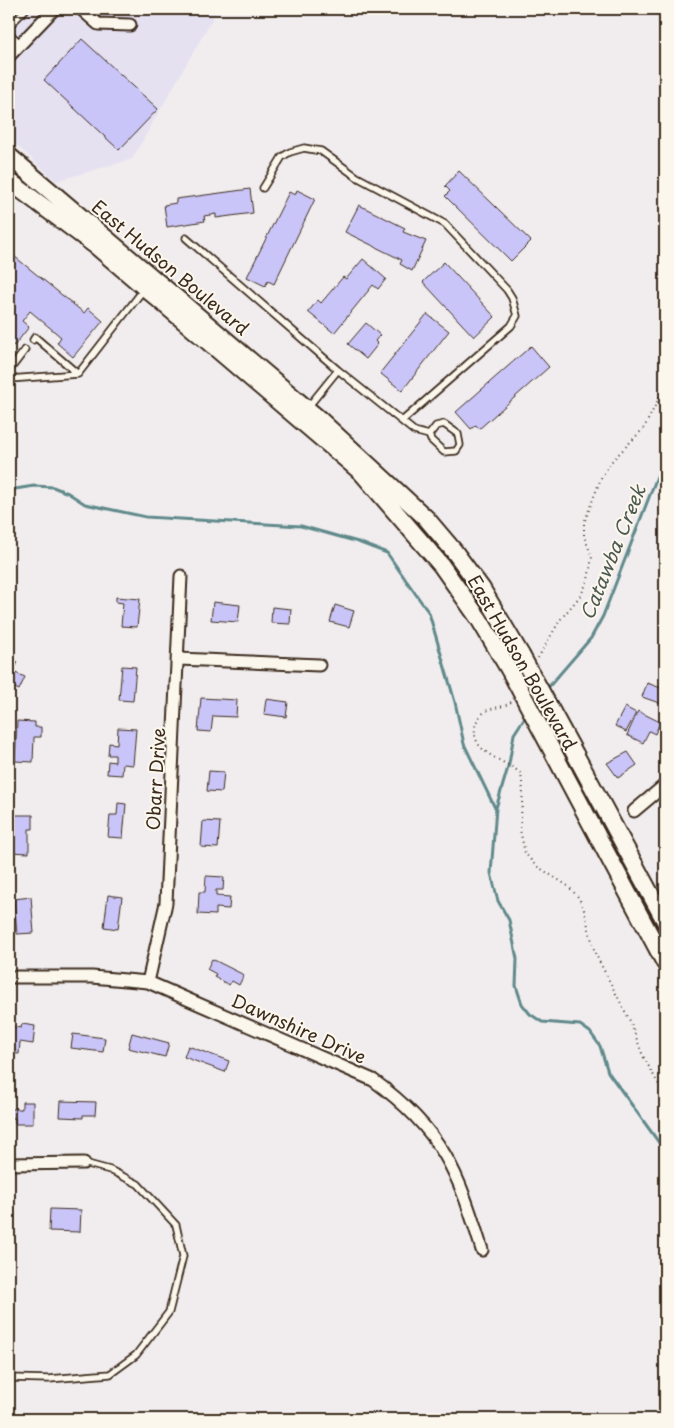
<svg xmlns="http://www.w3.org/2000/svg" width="674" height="1428" font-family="'Playpen Sans',sans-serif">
<rect width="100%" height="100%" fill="#f1edee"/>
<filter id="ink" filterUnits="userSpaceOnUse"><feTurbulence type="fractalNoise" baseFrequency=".02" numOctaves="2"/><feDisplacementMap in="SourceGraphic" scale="10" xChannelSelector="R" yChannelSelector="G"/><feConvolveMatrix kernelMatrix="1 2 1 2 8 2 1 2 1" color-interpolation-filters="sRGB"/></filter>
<g filter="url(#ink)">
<path fill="#e5e1f1" d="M9,9H218L132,159L56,181L9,138Z"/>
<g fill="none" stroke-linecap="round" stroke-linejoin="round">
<path stroke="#60898b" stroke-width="3" d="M9,490L34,486L53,487L68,493L85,504L146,517L301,526L358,542L387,553L429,613L455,702L464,744L495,808
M546,690L591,638L603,616L665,456
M527,714L514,734L509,764L496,808L491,873L498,901L509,920L517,959L516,986L522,1004L530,1014L542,1022L580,1025L590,1032L600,1046L608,1072L665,1151"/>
</g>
<path fill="#cac5f8" stroke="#3b2a1e" d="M82,39L158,109L119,150L44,80Z
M459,171L531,241L511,261L445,196L450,191L445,186Z
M250,189L253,213L216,218V214L204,216L205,221L167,227L164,205L176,203V199Z
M297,190L315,199L274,284L268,281L265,286L247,277L289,192L295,195Z
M359,205L405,228L403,232L426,241L412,271L400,264L402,260L345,232Z
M9,252L84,313L88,308L103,321L73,357L57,343L61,337L30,311L22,321L29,327L14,346L9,342Z
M363,259L386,279L378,289L373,285L334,333L308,312L318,300L321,303L343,277L346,279Z
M444,262L495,317L474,337L423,282Z
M427,314L449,331L402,391L380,373Z
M366,323L380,335L375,341L378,344L366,359L348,344Z
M531,346L549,367L479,429L476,425L471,429L456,412Z
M116,597L140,599L137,627L121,626L123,603L116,602Z
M213,602L240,605L238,622L211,620Z
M335,605L354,611L349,627L330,622Z
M272,607L291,609L290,624L271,623Z
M9,658L18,662L13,672L25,677L19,690L9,685Z
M122,666L136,667L133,701L119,700Z
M665,677V705L642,697L647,683L661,688Z
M201,698L237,700L236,717L213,716L211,732L198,731Z
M266,699L288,702L286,717L264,714Z
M625,707L636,713L626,732L615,726Z
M638,711L660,722L655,734L649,731L643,743L627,735Z
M17,721L35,722V727H41V737H34L33,762L15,761Z
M118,728L136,729L133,765L123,764L122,775L107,774L108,761L115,762V755H108L109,743L117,744Z
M628,752L637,765L618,778L607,763Z
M209,771L224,772L222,792L207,791Z
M118,803L126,804L123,838L108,837L110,815H117Z
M9,815H33V829H29V853L9,852V835H12V829H9Z
M203,821L220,822L218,848L201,847Z
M206,876L224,877L223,890H216V896L230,897L229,909L216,908V915L198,914L199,892H205Z
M108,895L122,897L118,929L104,927Z
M31,897L34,933L17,934L14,899Z
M212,959L244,975L239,985L232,981L229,985L214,977L216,974L207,969Z
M22,1024L35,1026L33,1044L20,1042L19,1054L9,1053L10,1026L21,1028Z
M132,1033L169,1043L165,1057L128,1048Z
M73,1034L105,1038L103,1052L71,1048Z
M188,1046L229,1061L225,1072L184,1057Z
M61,1101L96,1102L95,1115H83V1118L60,1117Z
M22,1102H33V1124H15V1118H9V1109H22Z
M50,1209L81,1210L80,1232L49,1231Z"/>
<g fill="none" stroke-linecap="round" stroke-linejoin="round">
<defs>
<path id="service" d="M9,26L26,9
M9,33L21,44
M263,188L282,157L290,152L304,148L321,151L357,177L445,224L507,290L512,298L517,316L511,326L402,421
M186,238L338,370L414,431L429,435
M33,340L35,337L78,374
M9,371L25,350
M9,379L78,374L144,289
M308,407L338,370
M444,424L458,434L460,445L456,451L444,452L431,440L429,435L436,426Z
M9,1378L49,1379L110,1374L136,1355L169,1312L183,1256L176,1225L138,1184L110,1170L84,1163"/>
<path id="minor" d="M81,9L98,24L130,25
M9,56L54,9
M179,659L319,665
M634,811L665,785
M9,977H92L148,982L373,1080C442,1130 458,1171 482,1250
M148,982L166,903L181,576
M9,1164L84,1163"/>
<path id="secondary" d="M9,156L319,419L426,518L454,551L482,589L521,655
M9,181L96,246L362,473L441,565L479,619L510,671
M575,754L665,921
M564,773L665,963"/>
</defs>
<use href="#service" stroke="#3b2a1e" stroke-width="9"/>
<use href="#minor" stroke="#3b2a1e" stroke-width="15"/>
<use href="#secondary" stroke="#3b2a1e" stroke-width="20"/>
<path stroke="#3b2a1e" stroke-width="2" stroke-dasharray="1 4" stroke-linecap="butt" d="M538,658L560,620L581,595L588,580L592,557L584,536V523L601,478L611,462L644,428L665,386
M511,702C503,708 493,707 486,711C480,715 476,721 475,727C471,755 506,759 521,774L523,791L520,830L525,853L535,865L568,886L579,898L584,910L595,953L630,1021L643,1056L665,1096"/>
<use href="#service" stroke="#fbf7ec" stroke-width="5.5"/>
<use href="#minor" stroke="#fbf7ec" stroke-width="11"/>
<use href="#secondary" stroke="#fbf7ec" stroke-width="16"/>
<defs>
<path id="secondary-bridge" d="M521,655L575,754
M510,671L564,773"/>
</defs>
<use href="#secondary-bridge" stroke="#3b2a1e" stroke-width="20" stroke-linecap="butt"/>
<use href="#secondary-bridge" stroke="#fbf7ec" stroke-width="16"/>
</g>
</g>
<g text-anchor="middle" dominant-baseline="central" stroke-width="4" stroke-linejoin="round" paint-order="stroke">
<g font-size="18" fill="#3b2a1e" stroke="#fbf7ec">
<text transform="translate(171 267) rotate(40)">East Hudson Boulevard</text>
<text transform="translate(523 662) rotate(60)">East Hudson Boulevard</text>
<text transform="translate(155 779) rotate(-87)">Obarr Drive</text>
<text transform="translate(299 1028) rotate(24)">Dawnshire Drive</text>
</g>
<g font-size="19" font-style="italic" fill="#4d5954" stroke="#fbf7ec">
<text transform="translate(612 552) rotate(-68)">Catawba Creek</text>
</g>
</g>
<rect width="674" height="1428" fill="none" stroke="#fbf7ec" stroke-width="30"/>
<rect x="15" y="15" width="644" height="1398" fill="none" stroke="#3b2a1e" stroke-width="2" filter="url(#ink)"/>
</svg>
